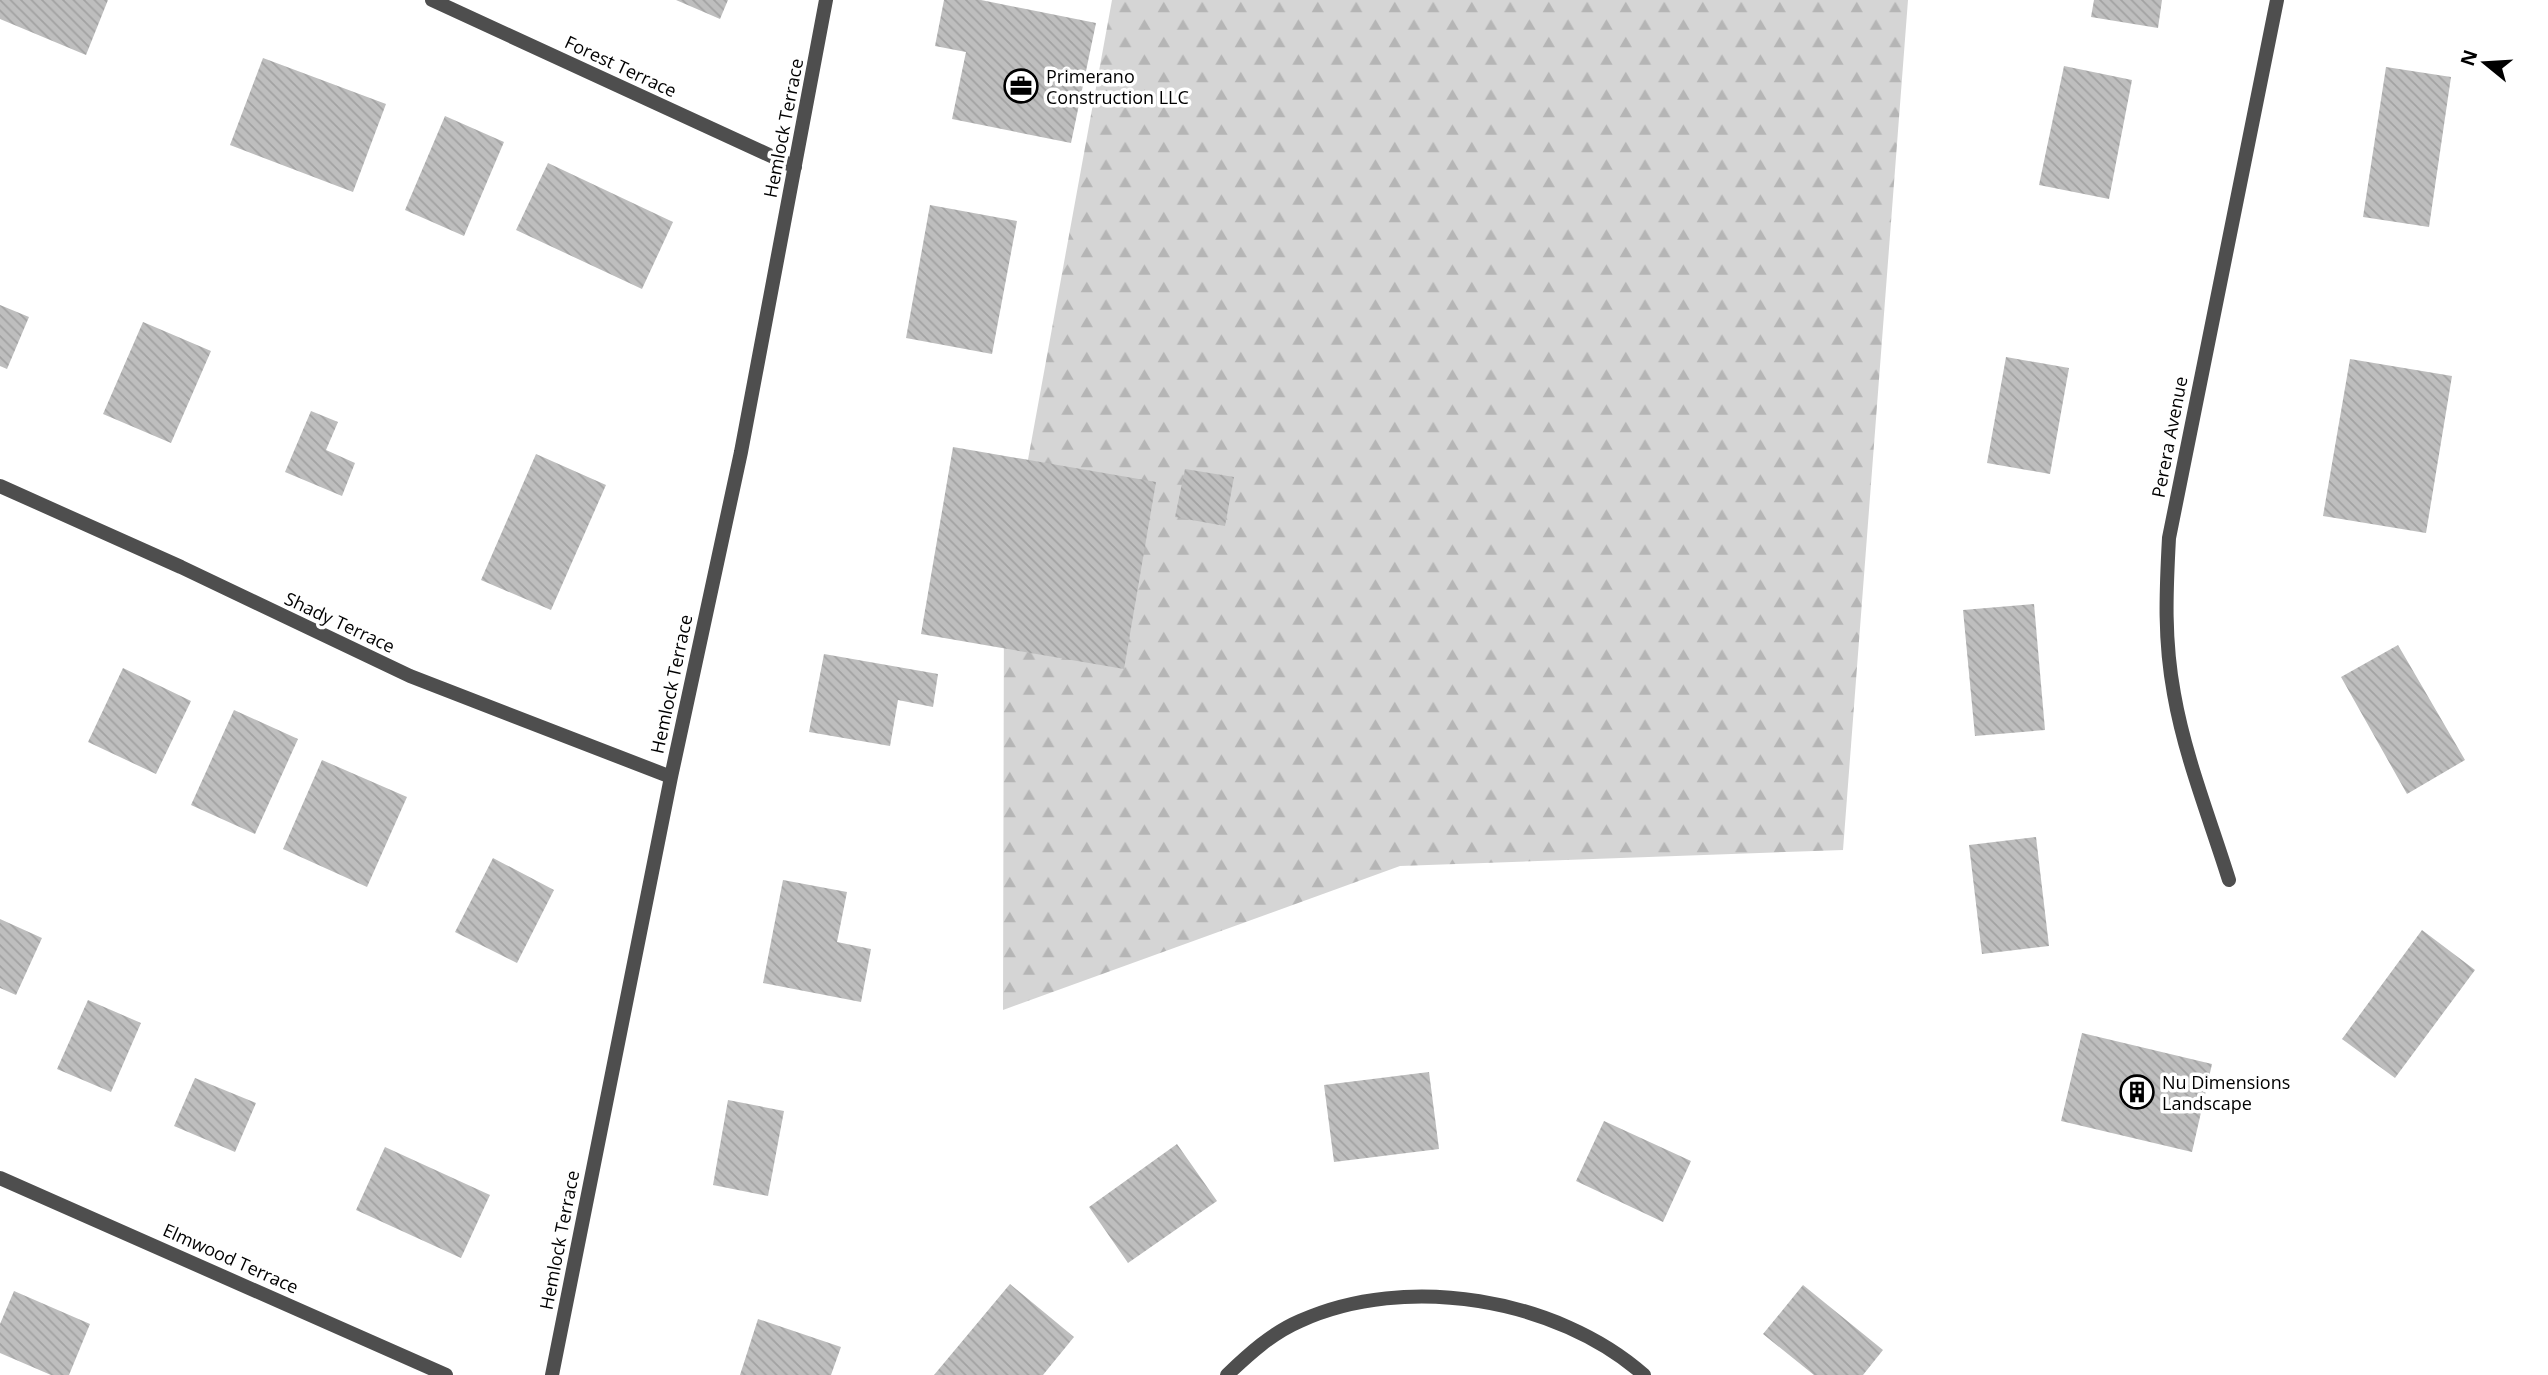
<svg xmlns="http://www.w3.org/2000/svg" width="2548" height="1375" font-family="'Open Sans',sans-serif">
<defs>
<pattern id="forest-firs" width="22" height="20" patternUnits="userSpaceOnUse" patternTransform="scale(1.75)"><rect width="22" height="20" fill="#d5d5d5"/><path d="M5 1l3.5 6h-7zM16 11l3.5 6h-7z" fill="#b5b5b5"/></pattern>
<pattern id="building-back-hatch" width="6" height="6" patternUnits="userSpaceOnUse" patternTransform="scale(1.75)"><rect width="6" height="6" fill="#bebebe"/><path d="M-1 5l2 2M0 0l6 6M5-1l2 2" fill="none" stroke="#a2a2a2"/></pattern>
</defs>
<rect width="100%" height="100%" fill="#fff"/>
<path fill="url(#forest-firs)" d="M1112,0H1908L1843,850L1400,866L1003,1010L1004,591Z"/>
<path fill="url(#building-back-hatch)" d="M0,0H108L86,55L0,19Z
M676,0H728L720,19Z
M944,0H981L1096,23L1071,143L952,119L966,52L935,46Z
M2094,0H2162L2158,28L2091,17Z
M263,58L386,104L353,192L230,145Z
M2064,66L2132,80L2109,199L2039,185Z
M2386,67L2451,77L2429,227L2363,217Z
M445,116L504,142L464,236L405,210Z
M548,163L673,222L642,289L516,230Z
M930,205L1017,221L992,354L906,338Z
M0,305L29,317L7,369L0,366Z
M143,322L211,351L171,443L103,414Z
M2006,357L2069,368L2050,474L1987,463Z
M2350,359L2452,376L2426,533L2323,516Z
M311,411L338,422L326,450L355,463L342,496L285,472Z
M953,447L1156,482L1124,669L921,634Z
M536,454L606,485L551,610L481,580Z
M1185,469L1234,477L1225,526L1175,517Z
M2034,604L2045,730L1975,736L1963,610Z
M2398,645L2465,760L2407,794L2341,677Z
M824,654L938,674L933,707L898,700L890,746L809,732Z
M123,668L191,701L156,774L88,742Z
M234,710L298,739L255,834L191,805Z
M322,760L407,797L367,887L283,849Z
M2036,837L2049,946L1982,954L1969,845Z
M493,858L554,890L517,963L455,932Z
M783,880L847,892L837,942L871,949L861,1002L763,983Z
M0,919L42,938L16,995L0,988Z
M2422,930L2475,970L2395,1078L2342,1039Z
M88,1000L141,1023L111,1092L57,1069Z
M2082,1033L2212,1064L2192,1152L2061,1121Z
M1429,1072L1439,1149L1334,1162L1324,1085Z
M195,1078L256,1103L235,1152L174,1126Z
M728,1100L784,1111L768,1196L713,1185Z
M1604,1121L1691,1161L1663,1222L1576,1181Z
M1177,1144L1217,1201L1128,1263L1089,1207Z
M385,1147L490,1195L461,1258L356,1210Z
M1010,1284L1074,1337L1043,1375H934Z
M1803,1285L1883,1350L1863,1375H1814L1763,1334Z
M14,1291L90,1324L69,1375H51L0,1353V1324Z
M758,1319L841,1347L831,1375H740Z"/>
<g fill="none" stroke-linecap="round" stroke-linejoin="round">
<path stroke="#4e4e4e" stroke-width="14" d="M432,0L795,167
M0,486L181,567L410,676L671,777
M2229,880C2210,819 2185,757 2174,694C2164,640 2166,593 2169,538L2277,0
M0,1178L446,1375
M552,1375L671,777L741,452L826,0
M1227,1375C1249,1354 1272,1333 1300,1321C1406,1273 1557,1298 1644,1375"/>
</g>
<defs>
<symbol id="office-ring" viewBox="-11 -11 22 22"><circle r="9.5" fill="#fff" stroke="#000" stroke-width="1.5"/><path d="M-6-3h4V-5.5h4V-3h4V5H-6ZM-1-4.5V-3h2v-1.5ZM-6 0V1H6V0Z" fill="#000"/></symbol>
<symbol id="building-ring" viewBox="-11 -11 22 22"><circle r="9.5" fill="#fff" stroke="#000" stroke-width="1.5"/><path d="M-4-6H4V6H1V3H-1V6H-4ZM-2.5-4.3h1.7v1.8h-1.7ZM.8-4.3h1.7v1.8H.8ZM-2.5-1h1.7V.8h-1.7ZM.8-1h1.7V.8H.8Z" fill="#000"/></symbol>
</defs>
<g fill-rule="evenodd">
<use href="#office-ring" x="1002" y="67" width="38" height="38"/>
<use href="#building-ring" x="2118" y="1073" width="38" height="38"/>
</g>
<g text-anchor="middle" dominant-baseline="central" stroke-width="7" stroke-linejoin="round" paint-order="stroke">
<g font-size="18" fill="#000" stroke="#fff">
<text transform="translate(621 66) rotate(25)">Forest Terrace</text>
<text transform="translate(783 128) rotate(-79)">Hemlock Terrace</text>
<text transform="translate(2169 437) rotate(-79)">Perera Avenue</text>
<text transform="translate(340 622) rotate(25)">Shady Terrace</text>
<text transform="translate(671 684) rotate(-78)">Hemlock Terrace</text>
<text transform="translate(559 1240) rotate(-79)">Hemlock Terrace</text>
<text transform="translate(231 1258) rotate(24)">Elmwood Terrace</text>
</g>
<g font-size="18" fill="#000" stroke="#fff" text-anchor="start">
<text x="1046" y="76">Primerano<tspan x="1046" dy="21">Construction LLC</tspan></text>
<text x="2162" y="1082">Nu Dimensions<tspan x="2162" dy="21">Landscape</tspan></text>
</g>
</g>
<g transform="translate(2485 63) rotate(288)" stroke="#ffffff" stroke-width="5" paint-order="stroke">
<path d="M0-5L12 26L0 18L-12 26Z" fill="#000000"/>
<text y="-10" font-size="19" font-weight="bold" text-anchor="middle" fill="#000000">N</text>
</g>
</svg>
